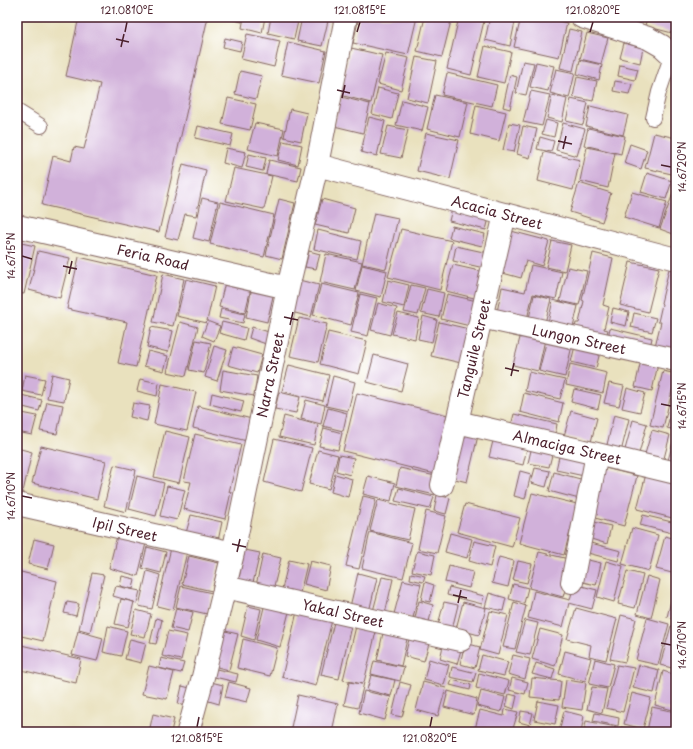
<svg xmlns="http://www.w3.org/2000/svg" width="693" height="749" font-family="'Playpen Sans',sans-serif">
<rect width="100%" height="100%" fill="#fff"/>
<filter id="ink" filterUnits="userSpaceOnUse"><feTurbulence type="fractalNoise" baseFrequency=".025" numOctaves="2"/><feDisplacementMap in="SourceGraphic" scale="8" xChannelSelector="R" yChannelSelector="G"/><feConvolveMatrix kernelMatrix="1 2 1 2 8 2 1 2 1" color-interpolation-filters="sRGB"/></filter>
<filter id="wash" filterUnits="userSpaceOnUse"><feTurbulence type="fractalNoise" baseFrequency=".012" numOctaves="4" result="noise"/><feDisplacementMap in="SourceGraphic" scale="16" xChannelSelector="R" yChannelSelector="G"/><feGaussianBlur stdDeviation="0.9" result="paint"/><feColorMatrix in="noise" values="0 0 0 0 0 0 0 0 0 0 0 0 0 0 0 0 0 1.4 0 .05"/><feComposite in="paint" operator="in"/></filter>
<g filter="url(#wash)">
<rect width="100%" height="100%" fill="#e9e1be"/>
<g id="blocks">
<path fill="#d1b1da" d="M79,17H208L159,232L42,205L53,156L71,161L74,147L84,149L100,84L66,76Z
M224,17H243L242,22Z
M244,17H265L262,33L242,28Z
M271,17H299L294,39L268,33Z
M302,17H309L328,21L322,46L297,41Z
M359,17H417L408,55L353,43Z
M425,17H452L442,57L417,51Z
M459,17H485L471,75L447,69Z
M490,17H516L510,46L485,40Z
M521,17H543L567,23L559,57L514,47Z
M624,17H641L638,28L622,25Z
M647,17H676V34L645,26Z
M569,29L582,32L573,71L560,68Z
M587,33L608,38L601,64L580,59Z
M247,34L280,41L274,67L241,59Z
M225,38L242,42L240,51L223,47Z
M288,42L326,51L319,83L281,75Z
M624,43L643,48L640,63L620,58Z
M485,46L511,52L504,83L478,77Z
M351,48L382,55L371,103L340,95Z
M386,53L409,58L401,90L378,84Z
M416,57L437,61L428,103L407,98Z
M580,60L602,65L599,80L577,74Z
M523,61L534,63L526,95L516,93Z
M536,62L554,66L548,91L530,87Z
M620,65L638,69L635,80L618,76Z
M556,69L575,73L569,98L550,93Z
M240,71L262,76L256,99L235,94Z
M447,73L497,85L492,106L442,95Z
M510,75L517,77L510,109L503,107Z
M577,77L597,81L593,101L573,97Z
M615,81L632,84L629,94L613,91Z
M378,88L398,93L392,119L372,114Z
M531,91L550,95L542,126L523,122Z
M435,95L468,102L460,137L427,129Z
M552,95L567,99L562,122L547,118Z
M341,97L370,104L363,133L334,126Z
M228,98L256,104L250,130L222,124Z
M571,99L588,103L583,125L566,121Z
M402,100L428,107L422,131L396,125Z
M476,105L506,112L499,141L470,134Z
M590,106L628,115L623,135L586,126Z
M290,109L307,113L301,141L284,137Z
M369,117L385,121L377,156L361,152Z
M546,120L557,123L554,137L542,134Z
M255,123L284,129L278,156L248,149Z
M509,123L520,125L514,152L503,150Z
M563,123L585,129L577,156L556,150Z
M198,126L233,134L230,146L195,138Z
M388,126L408,130L401,158L381,154Z
M523,126L537,129L530,158L517,154Z
M588,128L625,136L621,154L584,145Z
M426,133L459,140L450,179L417,171Z
M654,133L676,138V175L645,168Z
M540,137L554,141L551,152L537,149Z
M283,141L302,145L298,165L278,160Z
M630,144L647,150L641,169L624,163Z
M587,147L615,153L608,188L580,181Z
M226,148L246,152L242,168L223,163Z
M544,152L580,160L573,190L538,181Z
M249,154L266,158L263,171L246,167Z
M269,160L301,167L298,181L266,174Z
M183,164L206,170L196,216L185,214L178,240L165,237Z
M234,168L272,176L264,209L226,201Z
M647,173L672,181L666,199L641,192Z
M579,183L611,193L602,222L570,212Z
M676,185V235L660,229Z
M632,192L667,202L659,228L624,217Z
M202,198L218,202L209,242L193,238Z
M279,199L295,203L282,259L266,255Z
M322,199L355,208L349,233L315,225Z
M220,202L274,215L264,257L210,244Z
M453,205L490,214L486,230L449,221Z
M374,213L398,218L386,269L362,264Z
M452,226L485,234L482,246L449,238Z
M401,229L452,241L440,290L388,277Z
M318,230L361,241L357,259L314,249Z
M511,231L549,241L542,266L526,261L521,278L499,272Z
M552,241L571,245L565,271L546,267Z
M17,242L35,246L24,294L17,293Z
M456,246L488,253L484,268L453,261Z
M38,251L70,258L60,298L29,290Z
M309,251L320,254L316,269L305,267Z
M593,253L613,258L603,305L609,307L604,329L608,330L604,344L573,337L576,323H579L584,301L582,300Z
M326,254L362,262L355,290L320,282Z
M79,257L157,275L136,367L118,363L127,322L67,309Z
M630,262L659,268L648,312L620,305Z
M362,265L387,271L381,297L356,291Z
M453,265L484,272L478,299L446,291Z
M531,265L562,272L556,299L533,294L527,319L497,312L502,287L525,292Z
M568,267L587,271L579,305L560,301Z
M669,269L676,271V307L669,306L676,308V360L653,354L661,322H658L662,304L661,303Z
M163,274L184,279L173,326L153,322Z
M226,278L252,284L245,313L219,307Z
M186,279L215,286L207,321L220,326L214,341L202,336L207,323L177,316Z
M295,279L319,285L311,317L287,311Z
M388,280L409,285L404,307L383,302Z
M321,284L359,293L351,325L313,315Z
M411,285L425,288L418,315L404,312Z
M252,287L274,292L267,322L246,317Z
M427,289L444,293L439,317L421,313Z
M360,294L377,298L368,336L351,332Z
M447,294L477,301L470,326L441,319Z
M534,295L551,299L544,327L528,323Z
M553,300L578,306L571,336L546,331Z
M378,303L397,308L390,335L371,330Z
M613,308L629,312L626,326L610,322Z
M221,309L245,314L243,323L219,318Z
M398,313L419,318L415,339L392,334Z
M634,313L656,318L652,332L631,327Z
M423,316L437,320L432,342L418,339Z
M299,318L327,324L318,362L290,356Z
M180,322L198,327L186,376L167,372Z
M222,322L247,328L244,340L219,333Z
M439,322L469,329L461,363L431,356Z
M151,327L173,331L168,352L147,347Z
M252,327L269,332L266,344L249,338Z
M610,328L652,338L649,352L607,342Z
M522,330L546,335L538,371L513,365Z
M328,332L367,341L359,374L320,364Z
M548,335L573,341L565,377L539,371Z
M196,340L211,343L204,373L189,370Z
M576,342L601,348L596,368L571,362Z
M214,346L227,350L217,381L205,377Z
M233,347L262,355L257,373L228,365Z
M148,351L168,356L164,371L144,366Z
M374,355L408,364L401,391L367,382Z
M641,360L658,364L652,391L635,387Z
M570,364L607,373L603,393L566,385Z
M289,365L329,375L323,401L282,391Z
M223,370L257,376L254,396L220,390Z
M663,371L676,374L663,428L650,425Z
M529,372L565,380L560,399L525,391Z
M52,374L69,378L64,401L47,398Z
M25,375L45,379L41,395L22,391Z
M333,376L355,382L348,411L326,406Z
M140,379L159,383L157,396L137,391Z
M609,383L624,386L619,406L604,403Z
M162,384L196,392L187,431L154,424Z
M627,388L645,393L640,412L622,408Z
M574,389L601,395L598,409L571,402Z
M279,392L300,397L296,413L275,409Z
M212,393L244,401L241,412L210,404Z
M357,393L481,423L467,482L343,451Z
M524,393L563,403L559,422L520,412Z
M675,393H676V430L667,428Z
M21,395L42,400L39,411L19,406Z
M306,400L325,405L321,424L301,419Z
M47,402L63,405L57,434L40,431Z
M133,403L150,406L147,421L130,417Z
M198,406L252,419L247,441L193,428Z
M328,408L347,413L343,431L323,426Z
M571,411L597,418L591,442L564,436Z
M17,412L37,416L32,435L17,432Z
M514,414L557,424L555,437L511,426Z
M614,415L629,419L621,452L606,449Z
M284,416L318,425L314,445L279,437Z
M633,420L647,424L637,461L623,457Z
M324,428L342,433L338,450L319,446Z
M652,430L670,435L662,466L643,461Z
M165,431L190,437L179,483L154,477Z
M495,433L529,440L523,465L489,457Z
M675,433H676V471L666,469Z
M195,434L241,445L229,492H231L225,519L184,509L191,482L184,481Z
M274,439L312,448L301,492L264,482Z
M533,442L554,447L549,467L528,463Z
M41,446L106,461L97,499L32,483Z
M17,448L32,452L22,496L17,494Z
M318,450L338,455L329,489L309,484Z
M560,452L588,459L584,476L556,470Z
M339,455L354,458L350,475L336,471Z
M114,465L136,470L126,512L104,506Z
M601,467L637,476L624,526L588,516Z
M400,468L440,477L435,495L396,486Z
M535,468L550,471L546,487L531,483Z
M647,470L676,477V519L637,509Z
M520,471L531,474L525,499L514,496Z
M554,472L588,481L583,500L549,491Z
M335,474L352,479L348,497L331,492Z
M137,476L164,483L156,516L129,509Z
M368,476L395,483L391,501L363,494Z
M167,486L185,490L177,520L160,516Z
M399,488L434,497L430,509L395,501Z
M532,493L577,504L564,555L519,543Z
M437,495L450,498L446,514L434,511Z
M363,496L376,499L359,569L346,566Z
M378,500L415,509L408,540L370,531Z
M465,504L520,518L512,547L457,532Z
M426,511L446,516L437,553L418,549Z
M191,515L222,522L218,541L186,533Z
M643,515L676,523V534L640,525Z
M589,521L611,526L607,544L585,537Z
M632,528L658,535L649,571L622,564Z
M370,532L412,543L403,578L362,568Z
M450,533L472,539L467,558L445,552Z
M117,536L146,543L138,576L109,568Z
M665,536L676,539V574L656,569Z
M34,539L54,544L48,569L28,564Z
M474,541L495,546L490,567L469,561Z
M587,542L621,551L618,561L584,552Z
M147,547L166,552L161,573L142,568Z
M171,548L187,552L173,610L157,606Z
M245,550L260,553L252,587L238,583Z
M417,551L435,555L431,575L412,571Z
M539,552L573,560L563,597L529,588Z
M263,554L281,558L272,594L255,590Z
M189,556L219,563L212,591L182,584Z
M499,557L514,561L508,587L492,583Z
M584,559L601,563L596,585L578,581Z
M289,560L307,564L299,597L281,593Z
M310,561L331,566L326,590L304,584Z
M518,561L532,564L527,583L513,580Z
M606,561L623,566L614,602L597,597Z
M449,566L473,572L469,588L445,582Z
M17,571L57,581L43,641L17,635Z
M147,571L160,575L152,609L139,606Z
M627,571L643,575L635,608L618,604Z
M92,573L104,575L90,632L79,629Z
M358,573L377,578L368,616L349,611Z
M411,573L425,576L423,582L410,579Z
M122,576L135,579L133,589L120,586Z
M647,576L660,580L651,618L637,614Z
M382,577L393,579L384,618L372,615Z
M403,580L421,584L413,618L394,614Z
M425,582L434,585L430,602L421,600Z
M513,584L528,588L524,603L509,599Z
M574,584L597,590L592,609L569,603L563,627L528,618L534,591L570,600Z
M675,584H676V619L667,617Z
M116,586L140,591L137,603L113,596Z
M181,586L212,593L207,614L176,607Z
M449,587L484,596L482,604L447,595Z
M489,593L506,598L503,611L485,607Z
M121,599L134,602L128,627L115,624Z
M419,601L433,605L427,630L413,626Z
M67,602L79,604L76,616L64,613Z
M444,602L458,605L451,633L437,629Z
M463,602L486,608L479,635L456,629Z
M514,602L526,606L515,649L503,647Z
M265,603L290,608L280,647L256,640Z
M248,606L261,609L254,640L241,636Z
M298,607L333,616L316,686L282,677Z
M176,608L193,612L188,632L171,628Z
M576,608L617,619L606,660L589,656L591,645L567,639Z
M136,610L151,614L145,637L130,634Z
M490,611L508,615L498,655L480,650Z
M621,615L636,619L625,662L610,659Z
M156,618L162,620L156,644L150,643Z
M358,618L378,623L358,708L344,705L349,682L362,684L343,680Z
M647,618L669,624L658,665L636,660Z
M525,620L538,623L530,655L516,652Z
M334,622L351,626L339,679L321,675Z
M385,624L409,630L401,666L377,660Z
M108,626L127,631L121,656L103,652Z
M671,626L676,627V669L660,665Z
M217,629L238,634L229,670L209,665Z
M540,629L563,635L555,666L532,659Z
M78,631L103,638L97,661L72,655Z
M168,631L187,635L181,660L162,656Z
M410,635L430,640L424,661L405,656Z
M130,639L146,643L141,663L125,659Z
M243,639L277,648L270,676L237,668Z
M465,643L480,647L475,668L460,664Z
M17,644L81,659L76,683L17,669Z
M443,646L461,650L457,664L440,659Z
M565,651L591,658L585,681L559,674Z
M482,655L508,662L504,676L478,670Z
M513,655L530,659L525,679L508,674Z
M161,658L184,663L181,673L159,668Z
M429,659L449,665L444,685L424,680Z
M595,659L614,664L608,688L589,684Z
M374,661L404,667L400,681L371,674Z
M536,663L555,669L552,679L532,674Z
M617,665L634,668L623,712L606,708Z
M639,665L659,670L654,693L633,688Z
M149,666L174,672L167,699L142,694Z
M452,667L476,673L473,682L450,677Z
M212,668L238,674L236,682L210,676Z
M663,671L676,675V711L655,705Z
M479,673L509,681L505,695L476,688Z
M371,675L395,680L391,696L367,690Z
M512,678L528,682L525,694L509,690Z
M532,678L561,681L559,700L530,697Z
M452,680L471,685L470,690L450,685Z
M566,680L586,683L582,710L562,707Z
M207,681L223,685L219,704L202,699Z
M229,682L251,688L247,702L225,697Z
M400,682L411,685L402,717L392,715Z
M423,682L446,688L438,716L416,710Z
M182,686L198,690L194,708L178,704Z
M592,687L607,689L602,713L587,709Z
M364,691L391,697L385,720L359,713Z
M448,691L477,699L474,715L444,707Z
M481,691L505,697L501,712L477,706Z
M632,693L651,698L643,729L624,724Z
M509,694L517,696L514,709L506,706Z
M298,695L338,704L332,732H290Z
M538,701L559,705L555,724L534,720Z
M652,707L675,712L670,732H653L647,731Z
M505,709L518,712L512,732H488L475,729L480,710L504,716Z
M521,711L533,713L530,725L519,722Z
M564,711L584,716L581,732H559Z
M595,713L619,718L618,726L593,721Z
M153,714L174,719L171,732H149Z
M586,721L616,727L615,732H584Z
M621,727L637,731V732H620Z"/>
</g>
</g>
<g filter="url(#ink)">
<use href="#blocks" fill-opacity="0" stroke="#82635e" stroke-width="1"/>
<g fill="none" stroke-linecap="round" stroke-linejoin="round">
<defs>
<path id="lane" d="M17,111L41,126
M653,118L659,92L672,54"/>
<path id="street" d="M582,17L648,38L662,46L676,59
M317,165L676,259
M17,226L288,288
M481,317L676,360
M457,422L597,454L676,473
M442,485L457,422L505,214
M17,504L233,553
M572,582L597,454
M225,587L461,640
M188,732L202,681L233,553L288,288L317,165L346,17"/>
</defs>
<use href="#lane" stroke="#82635e" stroke-width="16"/>
<use href="#street" stroke="#82635e" stroke-width="24"/>
<use href="#lane" stroke="#fff" stroke-width="14"/>
<use href="#street" stroke="#fff" stroke-width="22"/>
</g>
</g>
<path fill="none" stroke="#4a1f2b" stroke-width="1.5" d="M125,32L127,22M357,32L360,22M590,32L593,22M116,39L129,42M121,47L124,34M337,90L350,93M342,98L345,85M558,141L572,144M563,149L566,136M661,165L671,167M22,256L32,259M63,266L77,269M69,274L72,261M284,317L298,320M290,325L293,312M505,368L519,371M511,376L514,363M661,404L671,406M22,496L32,498M232,544L246,547M237,552L240,539M453,595L467,598M458,603L461,590M661,643L671,645M197,727L199,717M430,727L432,717"/>
<g text-anchor="middle" dominant-baseline="central" stroke-width="3.5" stroke-linejoin="round" paint-order="stroke">
<g font-size="14" fill="#4a1f2b" stroke="#fff">
<text transform="translate(497 212) rotate(15)">Acacia Street</text>
<text transform="translate(153 257) rotate(13)">Feria Road</text>
<text transform="translate(579 339) rotate(12)">Lungon Street</text>
<text transform="translate(474 349) rotate(-77)">Tanguile Street</text>
<text transform="translate(270 375) rotate(-78)">Narra Street</text>
<text transform="translate(567 447) rotate(13)">Almaciga Street</text>
<text transform="translate(125 529) rotate(13)">Ipil Street</text>
<text transform="translate(343 613) rotate(13)">Yakal Street</text>
</g>
</g>
<rect width="693" height="749" fill="none" stroke="#fff" stroke-width="44"/>
<rect x="22" y="22" width="649" height="705" fill="none" stroke="#4a1f2b" stroke-width="1.5"/>
<g font-size="10" text-anchor="middle" fill="#4a1f2b">
<text x="127" y="14">121.0810°E</text>
<text x="360" y="14">121.0815°E</text>
<text x="593" y="14">121.0820°E</text>
<text transform="translate(682 167) rotate(-90)" y="4">14.6720°N</text>
<text transform="translate(11 256) rotate(-90)" y="4">14.6715°N</text>
<text transform="translate(682 406) rotate(-90)" y="4">14.6715°N</text>
<text transform="translate(11 496) rotate(-90)" y="4">14.6710°N</text>
<text transform="translate(682 645) rotate(-90)" y="4">14.6710°N</text>
<text x="197" y="742">121.0815°E</text>
<text x="430" y="742">121.0820°E</text>
</g>
</svg>
